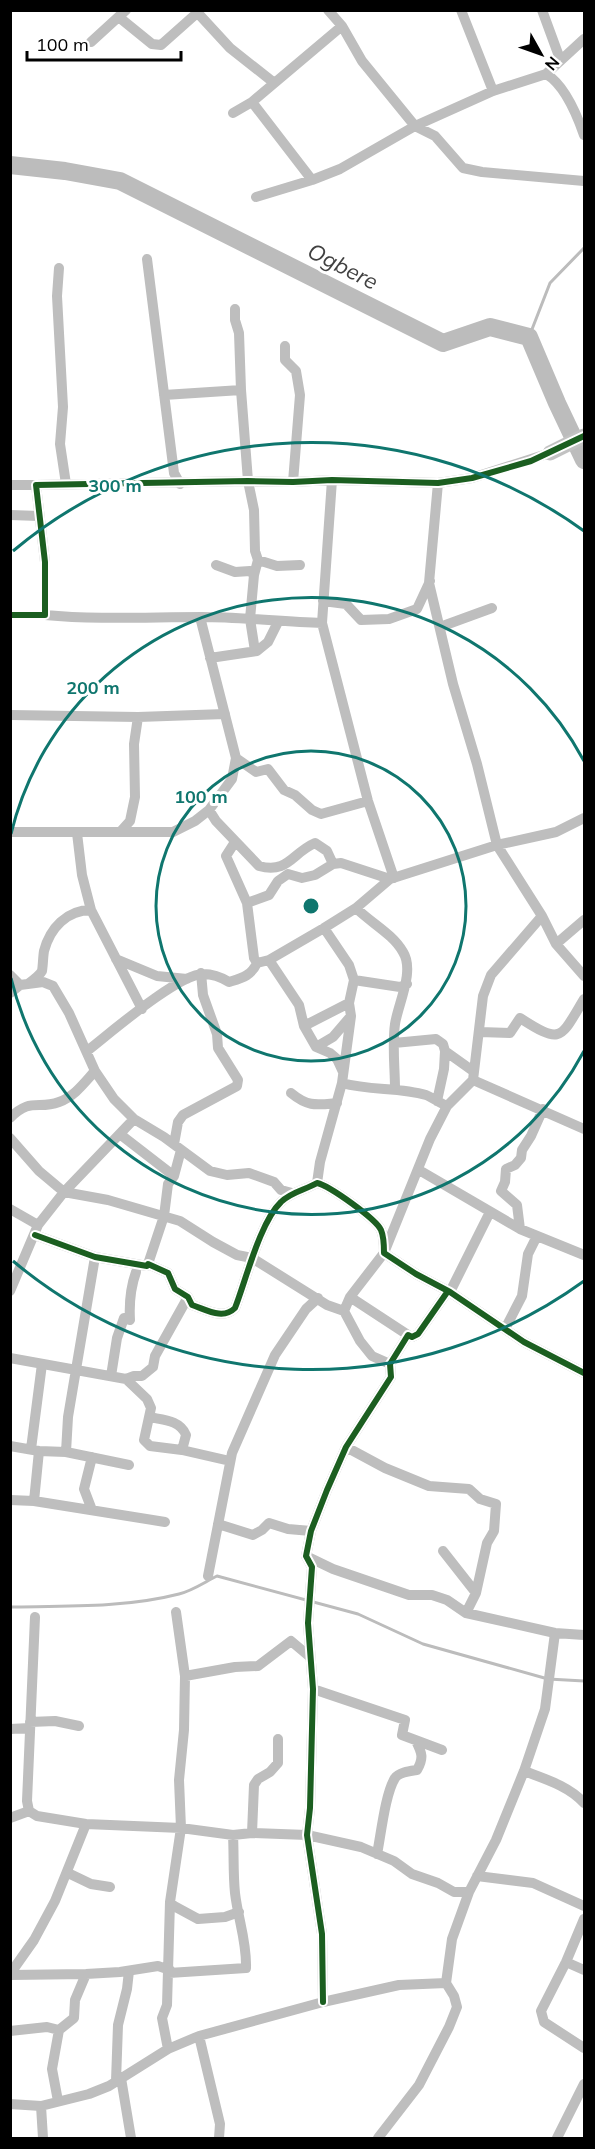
<svg xmlns="http://www.w3.org/2000/svg" width="595" height="2149" font-family="Mulish,sans-serif">
<rect width="100%" height="100%" fill="#fff"/>
<g fill="none" stroke-linecap="round" stroke-linejoin="round">
<path stroke="#bcbcbc" stroke-width="3" d="M529,337L550,283L584,248
M10,1607C66,1606 125,1608 179,1594C192,1591 205,1582 217,1576L358,1614L423,1644L548,1679L584,1681"/>
<path stroke="#bcbcbc" stroke-width="18" d="M10,165L65,171L120,181L443,343L490,327L529,337L557,403L584,460"/>
<path stroke="#bebebe" stroke-width="10" d="M195,10L230,48L273,82
M328,10L342,26L362,61L415,126L435,136L463,168L482,172L584,181
M461,10L493,91
M542,10L560,59
M120,18L152,44L161,45L197,13
M91,42L126,10
M546,74C565,85 577,115 584,135
M252,102L312,180
M233,113L252,102L342,26
M256,197L312,180L340,169L415,126L493,91L546,74L584,39
M147,259L174,473L180,484
M59,268L57,296L63,407L60,444L66,484
M235,309V320L239,333L241,390L248,481L254,510L255,551L258,560L254,575L250,619L255,651
M285,346V360L296,371L300,395L293,482
M164,395L241,390
M332,480L322,623L368,801L394,878
M438,483L429,583L453,684L477,764L497,845L542,916L556,944L584,976
M10,485H36
M10,515L39,516
M258,560L277,566L300,565
M216,565L235,572L250,571L254,575
M323,601L346,604L361,620L389,619L417,609L430,581
M10,615H45V562L36,485L248,481L293,482L332,480L438,483L472,478L550,453
M45,615C98,620 148,617 202,617C242,617 282,622 322,623
M440,627L492,608
M210,658L257,651L268,642L278,622
M10,715L138,717L225,714
M236,758L256,772L268,769L284,790L295,795L312,810L321,814L368,801
M209,810L216,821L259,866C288,874 292,853 315,843L327,851L333,864
M121,831L130,821L135,797L134,744L138,717
M10,832H173L195,821L209,810L232,779L236,758L200,617
M77,833L82,875L91,910L142,1009
M235,842L226,856L247,903L254,958L257,963
M247,903L269,895L278,881L288,874L302,878L315,875L333,864L341,863L390,879
M356,908C371,923 393,934 403,952C415,971 398,1004 395,1024C392,1045 395,1068 395,1089
M556,944L584,920
M116,959L157,976L187,979
M269,960L299,1005L304,1026L316,1047L330,1053L337,1059L343,1072
M10,975L20,985
M354,980L400,987L407,984
M28,984C32,981 40,975 42,971C43,965 43,957 44,951C50,928 67,910 91,910
M10,993L20,985L43,982L53,986L69,1013L95,1071L114,1099L134,1119L164,1137L210,1171L227,1175L249,1173L274,1182L281,1190L292,1193
M304,1026L349,1003
M480,1032L510,1033L520,1018C562,1045 560,1039 584,999
M394,1043L436,1039L443,1044L445,1051L473,1071
M316,1047L333,1037L351,1016
M87,1051C109,1034 178,974 203,974C213,974 221,977 229,982C242,978 251,976 257,963L269,960L324,928L356,908L390,879L497,845L556,832L584,818
M473,1080L584,1129
M342,1083C370,1091 399,1087 426,1095C433,1098 440,1103 447,1106
M291,1093C308,1107 316,1105 337,1103
M437,1101L444,1069L445,1051
M10,1118C31,1097 38,1110 59,1102C75,1096 84,1083 95,1071
M121,1135L174,1176
M10,1138L39,1171L64,1192L108,1200L180,1221L213,1242L237,1255L252,1258L327,1305L344,1311L360,1341L372,1356L390,1364
M174,1144L178,1122L183,1115L237,1086L238,1080L218,1048L217,1034L203,995L201,973
M419,1170L520,1229L584,1255
M317,1183L320,1162L342,1083L351,1016L349,1003L354,980L349,965L324,928
M10,1209L38,1225
M520,1229L517,1205L501,1191L505,1182L506,1169L515,1165L521,1158L522,1150L531,1136L543,1109
M35,1235L95,1257L147,1266L148,1264L168,1273L175,1289L188,1297L192,1305C207,1310 223,1320 235,1308C246,1280 260,1222 281,1202C291,1192 305,1190 317,1183C330,1186 376,1219 381,1230C384,1237 384,1245 384,1253L416,1274L450,1292L524,1342L584,1373
M148,1264L164,1216L168,1184L174,1176L181,1150
M10,1291L38,1225L64,1192L134,1119
M450,1292L490,1212
M350,1297L408,1335
M344,1311L350,1297L384,1253L430,1139L447,1106L473,1080L483,996L491,975L542,916
M505,1329L522,1296L528,1254L537,1236
M10,1358L126,1379L147,1399L151,1408L144,1440L150,1446L182,1450L230,1461
M111,1376L117,1338L124,1318L130,1320C129,1303 130,1289 136,1272
M126,1379L134,1376H142L153,1367L155,1356L188,1297
M149,1417C163,1420 180,1420 186,1435L182,1450
M10,1446L39,1451L66,1452L129,1465
M346,1447L385,1468L429,1486L469,1489L480,1499L496,1504L494,1531L487,1543L476,1593L466,1613
M31,1449L42,1364
M66,1452L68,1417L95,1257
M92,1457L84,1489L92,1510
M10,1500L34,1501L165,1522
M34,1501L39,1451
M218,1524L253,1535L262,1530L269,1523L288,1529L311,1531
M443,1551L476,1593
M306,1556L333,1569L409,1595H432L447,1600L466,1613L555,1633L584,1635
M208,1576L232,1453L275,1355L306,1309L318,1298
M35,1617L27,1801L29,1811L37,1816L86,1824L181,1828L233,1835L252,1833L307,1835L361,1847L394,1861L412,1874L438,1883L454,1892H469
M185,1676L235,1667L258,1666L291,1641L310,1657
M313,1689L405,1720L402,1735L442,1750
M30,1722L55,1721L79,1726
M10,1729L30,1728
M524,1771C545,1779 569,1786 584,1803
M10,1818L29,1811
M252,1833L254,1785L258,1779L270,1772L278,1763V1739
M377,1854C381,1835 385,1794 395,1778C399,1772 410,1771 417,1770C424,1758 422,1753 416,1741
M68,1873L91,1884L110,1887
M477,1876L533,1883L584,1906
M170,1902L174,1906L198,1919L225,1917L239,1912
M584,1919L566,1962L541,2011L544,2022L584,2048
M566,1962L584,1970
M169,1973L246,1968C247,1942 238,1919 235,1893C233,1874 234,1854 233,1835
M10,1974L34,1940L55,1901L86,1824
M10,1975L86,1974L120,1972L158,1966L170,1970
M323,2002L322,1934L307,1835L310,1808L313,1689L308,1623L312,1567L306,1556L311,1531L327,1490L346,1447L391,1377L390,1364L408,1335L412,1337L418,1334L448,1291
M10,2031L47,2027L59,2030
M199,2036L220,2124L219,2138
M168,2049L162,2018L167,2005L170,1902L181,1828L179,1780L184,1730L185,1676L176,1612
M121,2078L131,2138
M116,2081L118,2025L127,1989L129,1971
M58,2101L52,2069L59,2030L74,2018L75,2000L86,1974
M10,2104L41,2106L89,2094L109,2086L168,2049L199,2036L323,2002L399,1985L446,1983
M41,2106L43,2138
M378,2138L419,2085L449,2027L457,2007L454,1996L446,1983L452,1939L469,1892L496,1840L524,1771L545,1709L555,1633
M557,2138L584,2084"/>
<path stroke="#c2c2c2" stroke-width="15" d="M550,453L584,436"/>
<defs>
<path id="cycleway" d="M10,615H45V562L36,485L248,481L293,482L332,480L438,483L472,478L531,461L584,436
M35,1235L95,1257L147,1266L148,1264L168,1273L175,1289L188,1297L192,1305C207,1310 223,1320 235,1308C246,1280 260,1222 281,1202C291,1192 305,1190 317,1183C330,1186 376,1219 381,1230C384,1237 384,1245 384,1253L416,1274L450,1292L524,1342L584,1373
M323,2002L322,1934L307,1835L310,1808L313,1689L308,1623L312,1567L306,1556L311,1531L327,1490L346,1447L391,1377L390,1364L408,1335L412,1337L418,1334L448,1291"/>
</defs>
<use href="#cycleway" stroke="#fff" stroke-width="10"/>
<use href="#cycleway" stroke="#1b5e20" stroke-width="6"/>
</g>
<g fill="none" stroke="#0f766e" stroke-width="3">
<circle cx="311" cy="906" r="155"/>
<path d="M584 1051A309 309 0 0 1 11 978M11 834A309 309 0 0 1 584 761"/>
<path d="M584 1281A464 464 0 0 1 13 1261M13 551A464 464 0 0 1 584 531"/>
</g>
<g text-anchor="middle" dominant-baseline="central" stroke-width="6" stroke-linejoin="round" paint-order="stroke">
<g font-size="22" font-style="italic" fill="#414141" stroke="#fff">
<text transform="translate(343 266) rotate(27)">Ogbere</text>
</g>
</g>
<circle cx="311" cy="906" r="9" fill="#0f766e" stroke="#fff" stroke-width="3"/>
<g font-size="18" text-anchor="middle" font-weight="bold" fill="#0f766e" stroke="#fff" stroke-width="6" stroke-linejoin="round" paint-order="stroke">
<text x="115" y="492">300 m</text>
<text x="93" y="694">200 m</text>
<text x="201" y="803">100 m</text>
</g>
<rect width="595" height="2149" fill="none" stroke="#000000" stroke-width="24"/>
<g transform="translate(541 54) rotate(130)" stroke="#ffffff" stroke-width="4.5" paint-order="stroke">
<path d="M0-4.5L10 22L0 15L-10 22Z" fill="#000000"/>
<text y="-9" font-size="16" font-weight="bold" text-anchor="middle" fill="#000000">N</text>
</g>
<path d="M27 51v9h154v-9" fill="none" stroke="#000000" stroke-width="3"/>
<text x="36" y="51" font-size="18" fill="#000000" stroke="#ffffff" stroke-width="4.5" paint-order="stroke">100 m</text>
</svg>
